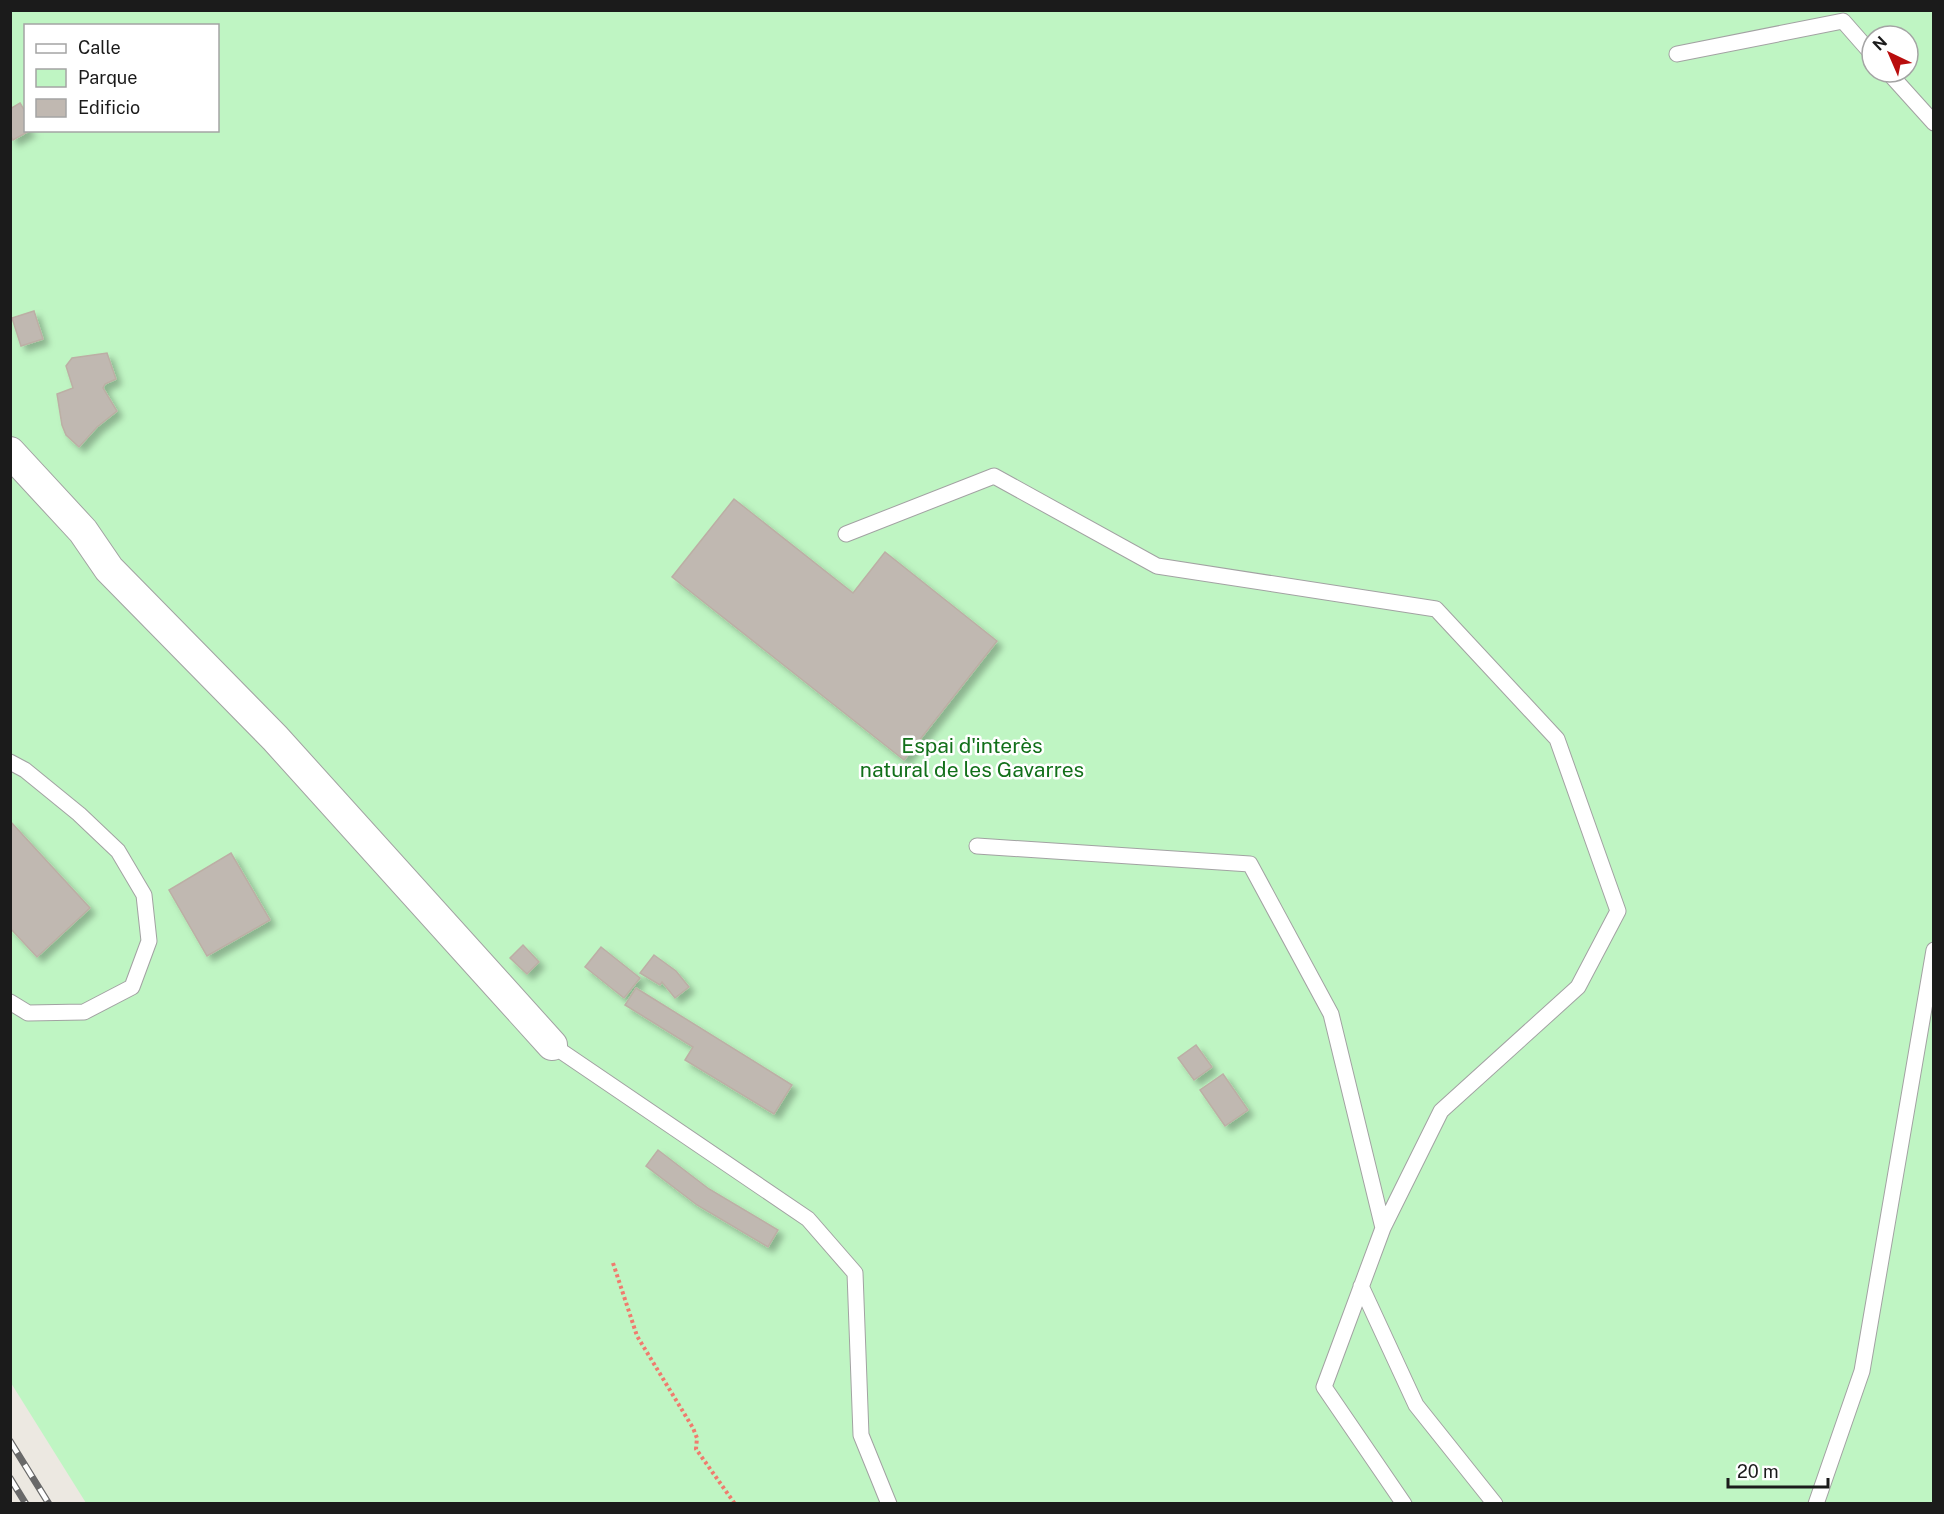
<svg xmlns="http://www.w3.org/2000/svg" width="1944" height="1514" font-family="'Public Sans',sans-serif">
<defs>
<filter id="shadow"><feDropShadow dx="5.5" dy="5.5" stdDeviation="3" flood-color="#0004"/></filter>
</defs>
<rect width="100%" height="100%" fill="#ece8e1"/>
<path fill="#bff5c3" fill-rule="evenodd" d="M11,11H1933V1503H86L11,1383ZM26,26H218V130H26ZM1872,36H1908V72H1872Z"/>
<path fill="#c0b8b1" stroke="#bcafa5" stroke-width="1.5" filter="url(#shadow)" d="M20,103L26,113V130H31L13,140L10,135V109Z
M34,311L43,339L21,346L12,318Z
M107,353L116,379L105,384L103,388L117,411L97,427L79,447L66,435L62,425L57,394L73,388L66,366L72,358Z
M734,499L853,593L885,552L997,641L904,760L672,577Z
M10,821L90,908L37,957L10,928Z
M231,853L270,920L207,956L169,890Z
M523,945L539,962L527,974L510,958Z
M601,947L640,978L624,998L585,967Z
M654,955L676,971L689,987L675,998L662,982L660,985L640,973Z
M636,988L792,1085L774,1114L685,1060L693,1047L625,1005Z
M1196,1045L1212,1067L1194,1080L1178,1058Z
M1223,1074L1248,1110L1225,1126L1200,1090Z
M658,1150L709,1189L778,1230L768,1247L697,1205L646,1166Z"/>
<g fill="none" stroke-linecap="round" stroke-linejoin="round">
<defs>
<path id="service" d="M1677,54L1843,21L1872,54
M1888,72L1934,123
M846,534L994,476L1157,566L1436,609L1557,739L1618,911L1578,987L1441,1111L1383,1228
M10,762L25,770L79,814L118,851L144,895L149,941L132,987L84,1012L28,1013L10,1002
M977,846L1250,864L1331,1014L1383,1228L1324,1387L1404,1504
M552,1045L808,1219L855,1273L861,1435L889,1504
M1361,1286L1416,1405L1495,1504
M1816,1504L1862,1371L1934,950"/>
<path id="minor" d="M10,452L83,531L109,569L275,738L552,1045"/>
</defs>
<use href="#service" stroke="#a2a2a2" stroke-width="17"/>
<use href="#minor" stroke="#a2a2a2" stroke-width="32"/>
<path stroke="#f07b6e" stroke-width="4" stroke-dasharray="3 3" stroke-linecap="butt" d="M613,1263L637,1336L693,1428L697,1438L696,1449L735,1504"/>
<use href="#service" stroke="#fff" stroke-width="15"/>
<use href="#minor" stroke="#fff" stroke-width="30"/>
<defs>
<path id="rail" d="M10,1441L49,1504
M10,1478L26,1504"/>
</defs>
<use href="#rail" stroke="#696969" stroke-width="7"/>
<use href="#rail" stroke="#fff" stroke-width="4.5" stroke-dasharray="14" stroke-linecap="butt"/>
</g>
<g text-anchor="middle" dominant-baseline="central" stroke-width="5" stroke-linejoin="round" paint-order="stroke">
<g font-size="21" fill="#12701a" stroke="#fff">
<text x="972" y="745">Espai d'interès<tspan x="972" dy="24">natural de les Gavarres</tspan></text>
</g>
</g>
<rect width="1944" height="1514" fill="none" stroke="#1b1b1b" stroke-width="24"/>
<rect x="24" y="24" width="195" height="108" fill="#ffffff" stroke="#a4a4a4" stroke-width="1.5"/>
<rect x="36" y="44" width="30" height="9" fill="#ffffff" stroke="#a4a4a4" stroke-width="1.5"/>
<text x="78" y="54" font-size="18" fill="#1b1b1b">Calle</text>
<rect x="36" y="69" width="30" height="18" fill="#bff5c3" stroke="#a4a4a4" stroke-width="1.5"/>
<text x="78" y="84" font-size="18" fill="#1b1b1b">Parque</text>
<rect x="36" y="99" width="30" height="18" fill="#c0b8b1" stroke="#a4a4a4" stroke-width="1.5"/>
<text x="78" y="114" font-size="18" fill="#1b1b1b">Edificio</text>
<g transform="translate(1890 54) rotate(316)"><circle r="28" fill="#ffffff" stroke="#a4a4a4" stroke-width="1.5"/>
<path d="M0-4.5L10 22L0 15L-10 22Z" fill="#b90d0d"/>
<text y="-9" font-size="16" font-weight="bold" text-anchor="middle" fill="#1b1b1b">N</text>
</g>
<path d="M1728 1478v9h100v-9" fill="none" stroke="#1b1b1b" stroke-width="3"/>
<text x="1737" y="1478" font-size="18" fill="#1b1b1b" stroke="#ffffff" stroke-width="4.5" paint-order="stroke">20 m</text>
</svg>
